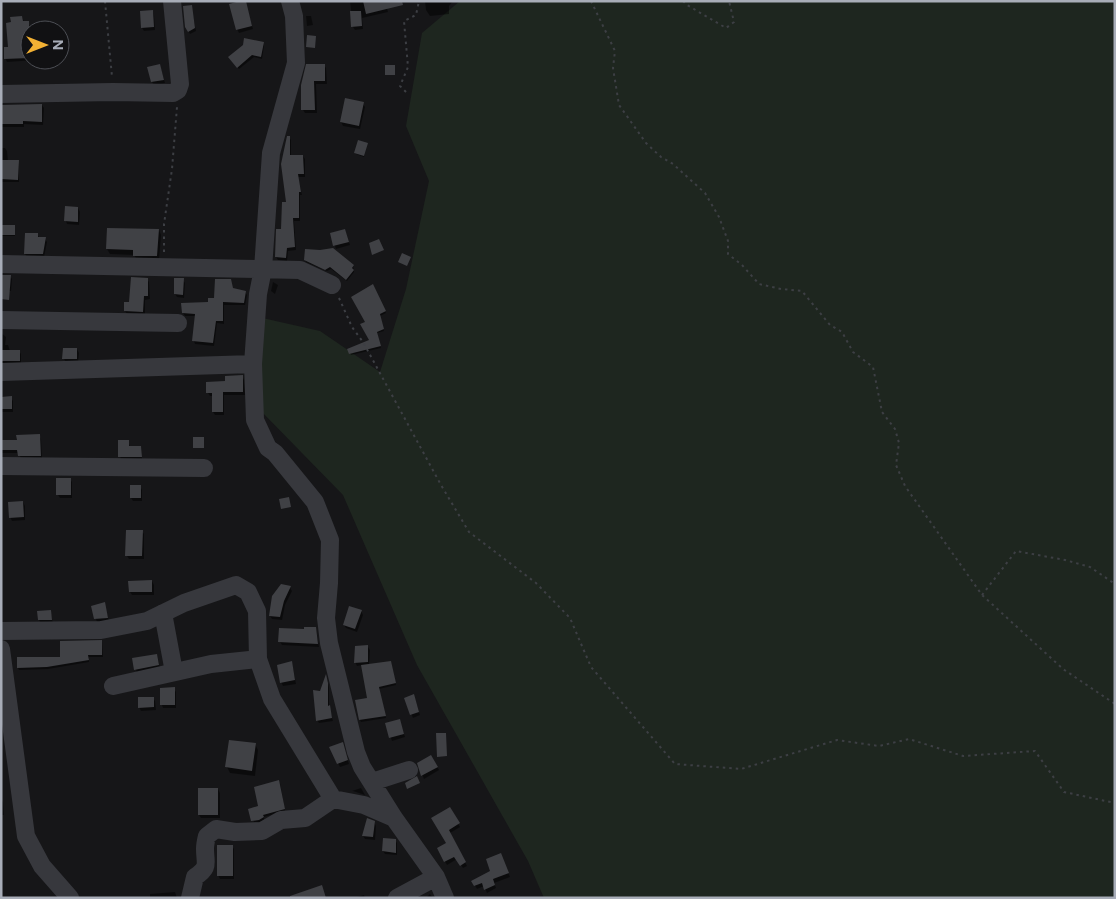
<svg xmlns="http://www.w3.org/2000/svg" width="1116" height="899" font-family="Figtree,sans-serif">
<rect width="100%" height="100%" fill="#161618"/>
<path fill="#1e261f" d="M460,1H1115V898H544L528,861L417,665L343,495L260,410L258,317L320,331L380,372L406,289L429,181L406,126L422,33Z"/>
<path fill="#0007" d="M350,1H385L388,12L362,18L363,29L355,30L353,27Z
M425,1H453L449,6V14L430,16L426,10Z
M246,5L253,29L239,33L237,29Z
M191,6L196,31L190,34L186,27Z
M153,11L154,15L155,30L144,31L142,28Z
M306,16H311L313,25L307,26Z
M22,17L24,22H28L30,26V60H36L7,62L5,58L10,48L12,24Z
M263,43L264,46L262,59L254,57L239,69L231,60L244,46Z
M324,65L326,68L327,84H316L317,113H305L303,110L302,85Z
M160,66L165,83L154,85L152,82Z
M363,104L365,107L360,129L343,126L341,122Z
M1,105H42L44,108L43,125L24,124V127H1Z
M289,137L291,140V156H303L305,159V177H298L302,195H300V221H294L296,250L288,251L287,261L278,260L276,257L288,204Z
M367,144L364,157L356,154L355,153Z
M1,148H5L7,151L8,161L18,162L19,164V182H1Z
M78,208L80,212L79,225L67,224L66,221Z
M14,227L15,236H2L1,235Z
M159,230L161,235L159,261L137,260L134,255L110,254L107,249Z
M345,230L350,245L336,249L331,234Z
M37,234L39,237L45,239L47,242L44,257H27L25,254Z
M305,260L353,265L354,272L347,281L331,269L327,271L306,262Z
M10,276L12,279L11,291H1Z
M147,279L149,282L150,299L145,300V315L127,314L125,311V304L130,303Z
M176,279L183,280L185,283L184,298L177,297L175,294Z
M273,282L278,285L275,294L271,291Z
M373,285L386,313L380,316L384,331L377,333L381,348L351,355L349,349L370,341L367,323Z
M233,290L245,292L247,295L245,305H224V324L217,323L214,346L195,344L194,341L196,316H185L183,313L210,303Z
M1,333L6,337L5,345H8L10,351H19L21,354V364L1,365Z
M64,349H77L79,353L78,362H66L64,359Z
M242,376L244,380L245,395H224V415H215L213,412V396H210L208,393L227,382Z
M1,398H11L13,401V412H1Z
M39,435L41,439L42,459H21L19,453H1V441H18Z
M128,441L130,447H141L142,459H121L120,456Z
M70,479L72,482V498H60L58,495Z
M140,486L142,490V501H133L131,498Z
M23,502L25,506V520L12,521L10,517Z
M142,531L144,534V559H129L127,556Z
M152,581L154,585V595H132L130,592Z
M290,588L292,591L285,605L282,620L272,619L270,616L273,596Z
M104,604L109,621L97,622L92,607Z
M50,611L53,623H41L39,620Z
M361,611L363,615L357,632L346,628L344,625Z
M316,629L319,647L282,645L280,642L305,630Z
M102,642L103,657H89V662L48,669L19,670L18,668V658H61Z
M368,647L370,650L369,665L391,662L396,685L379,689L386,718L361,722L360,720L368,699L362,665L357,666L355,662Z
M157,655L160,668L137,673L133,659Z
M292,663L296,684L283,686L281,682Z
M327,679L329,687V707L333,721L319,723L317,720Z
M174,689L176,692V708H163L162,705Z
M153,698L155,701L156,710L141,711L139,707Z
M405,699H415L420,715L413,718Z
M399,720L405,737L392,741L386,724Z
M255,744L258,750L255,776L230,773L227,767Z
M344,747L349,764L340,767L338,763Z
M431,756L439,770L424,779L418,764Z
M280,783L285,811L264,817V820L260,822H254L253,820L260,807Z
M361,788L365,795L353,791H352Z
M218,789L220,793V818H201L199,815Z
M1,798L3,802L4,815H1Z
M449,809L460,827L450,833L467,866L463,868L457,859L447,865L438,849L448,844Z
M367,820L374,822L376,826L375,840L365,839L363,836Z
M395,840L397,843V855L385,854L383,851Z
M232,846L234,849V879H220L218,875Z
M502,858L510,877L494,883L496,888L487,893L484,886L477,889L473,882L492,871Z
M175,892L177,898H150V894Z
M430,894L433,898H426Z
M364,895L365,898H354Z"/>
<path fill="#404145" d="M240,1H246L252,26L236,30L229,4Z
M363,1H402L403,5L366,14Z
M192,5L195,28L188,32L185,27L183,6Z
M153,10L154,27L141,28L140,11Z
M350,11H361L362,26L351,27Z
M22,16L23,21H29L30,58L4,59V47H8L6,23L11,22L10,17Z
M307,35L316,36L315,48L306,47Z
M244,38L264,42L261,57L252,55L237,68L228,57L243,45Z
M160,64L164,80L151,82L147,67Z
M306,64H325V81H314L315,110H301V85Z
M385,65H395V75H385Z
M345,98L364,102L359,126L340,122Z
M42,104V122L23,121V124H1V105Z
M287,136H290V155H303L304,174H298L301,192H299V218H293L295,247L287,248L286,258L275,257L276,229H281L282,202H286L281,164Z
M358,140L368,143L364,156L354,153Z
M1,160H19L18,180L1,179Z
M65,206L78,207V222L64,221Z
M1,225H15V235H1Z
M107,228L159,229L157,256H133V250L106,249Z
M345,229L349,242L333,246L330,233Z
M25,233H38V237H46L43,254H24Z
M379,239L384,250L372,255L369,243Z
M333,248L354,265L352,268L354,270L346,280L330,267L325,270L304,260L305,249L320,250Z
M402,253L411,257L407,266L398,262Z
M1,275H11L9,300L1,299Z
M131,277L148,278V296H144L143,312L124,311V302H129Z
M174,278H184L183,295L174,294Z
M215,279H231L233,288L246,291L244,303L223,302V321H216L213,343L192,341L195,314L182,313L181,303L208,302V298H214Z
M373,284L386,311L380,314L384,329L377,332L381,346L349,354L347,349L369,340L360,324L365,322L351,297Z
M63,348H77V359H62Z
M1,350H20V361H1Z
M243,375V392H223V412H212V393H206V382L225,381V376Z
M12,396V409H1V397Z
M40,434L41,456H18L17,450H1V440H17L16,435Z
M193,437H204V448H193Z
M118,440H129V446H141L142,457H118Z
M56,478H71V495H56Z
M130,485H141V498H130Z
M289,497L291,507L281,509L279,499Z
M23,501L24,517L9,518L8,502Z
M126,530H143L142,556H125Z
M152,580V592H129L128,581Z
M281,584L291,586L284,601L280,617L269,616L272,596Z
M105,602L108,618L94,619L91,606Z
M349,606L362,610L355,629L343,625Z
M51,610L52,620H38L37,611Z
M304,627H316L318,644L278,642L279,628L304,629Z
M102,640V655H88L89,660L47,667L17,668V657H60V641Z
M368,645V662L354,663L355,646Z
M157,654L159,665L134,670L132,658Z
M292,661L295,680L280,683L277,665Z
M391,661L396,683L379,687L386,716L359,720L355,700L367,698L361,665Z
M326,674L328,683V706L330,705L332,718L316,721L313,690L320,691Z
M175,687V705H160V688Z
M414,694L419,712L410,715L404,698Z
M138,697H154V707L138,708Z
M400,719L404,734L389,738L385,723Z
M436,733H446L447,756L437,757Z
M229,740L256,743L252,771L225,767Z
M343,742L348,760L337,764L329,747Z
M431,755L438,767L421,776L417,763Z
M417,776L420,783L407,789L405,783Z
M279,780L285,809L263,815L264,817L259,820L251,821L248,809L258,806L254,787Z
M198,788H218V815H198Z
M450,807L460,823L449,830L466,862L460,866L454,857L444,862L437,848L446,843L431,818Z
M367,818L375,821L373,837L362,836Z
M383,838L396,839V853L382,851Z
M217,845H233V876H217Z
M501,853L509,873L493,879L495,885L484,890L482,883L474,886L471,881L490,871L486,859Z
M322,885L326,898H290V896Z"/>
<g fill="none" stroke-linecap="round" stroke-linejoin="round">
<path stroke="#3d3f44" stroke-width="2" stroke-dasharray="2.5 4" stroke-linecap="butt" d="M105,1L112,77
M591,1L615,51L613,68L619,105L646,143L661,157L673,164L705,193L719,217L728,241V254L742,265L759,284L781,289L802,291L830,325L842,332L853,352L873,367L882,412L895,429L899,443L896,465L905,486L982,595L1063,669L1115,704
M683,1L687,5L726,28L734,22L729,1
M406,92L400,86L408,67L404,21L416,15L419,1
M164,252V224L172,169L177,107
M339,298L352,327L363,342L441,485L469,532L536,583L570,618L591,667L675,764L741,769L837,740L879,746L909,739L963,756L1035,751L1064,792L1115,803
M982,595L1016,551L1065,560L1090,567L1115,584"/>
<path stroke="#37383d" stroke-width="18" d="M290,1L294,16L296,63L271,153L263,269L258,294L253,364L255,420L268,448L275,453L315,502L330,540L329,583L326,618L329,643L356,752L362,767L394,818L436,877L445,898
M1,94L113,92L173,93L178,90L180,84L172,1
M1,264L300,270L332,285
M1,320L178,323
M1,372L253,364
M1,466L204,468
M163,613L174,672
M1,631L101,630L147,621L184,603L236,585L248,592L257,611L258,659L272,699L333,799L364,805L394,818
M1,649L26,836L42,866L70,898
M113,686L211,664L258,659
M372,782L409,770
M190,898L195,877C210,867 205,864 205,849C205,845 206,840 207,836L216,829L235,832L262,831L281,820L305,818L333,799
M397,898L436,877"/>
</g>
<rect width="1116" height="899" fill="none" stroke="#a8adb8" stroke-width="5"/>
<g transform="translate(45 45) rotate(90)"><circle r="24" fill="#111113" stroke="#4d4f55"/>
<path d="M0-4L9 19L0 12L-9 19Z" fill="#f2b134"/>
<text y="-8" font-size="14" font-weight="bold" text-anchor="middle" fill="#a8adb8">N</text>
</g>
</svg>
